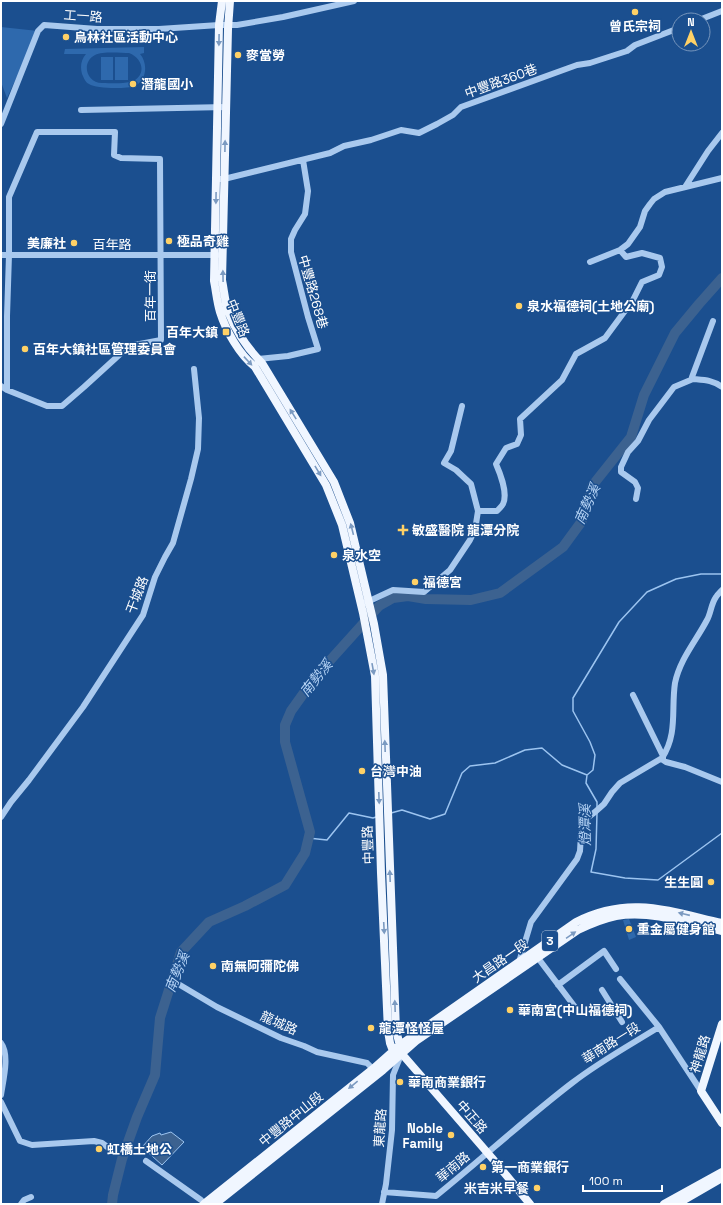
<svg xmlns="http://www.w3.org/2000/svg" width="723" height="1205" font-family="'Space Grotesk','Noto Sans TC',sans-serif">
<rect width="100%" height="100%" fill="#1b4f8f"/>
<path fill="#2e69ad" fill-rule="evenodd" d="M1,27L38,31L7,98L1,82Z
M144,47V53L140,54C148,63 147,80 135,86C127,89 96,89 89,84C85,82 84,78 82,74C80,66 81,60 86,54H64L65,49ZM129,53C145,59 146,78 130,82C121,84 110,83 102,83C86,83 81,62 95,55C103,51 121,53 129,53Z
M101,57H113V80H101Z
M115,57H128V80H115Z
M629,919L636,937L629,940L623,920Z"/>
<path fill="#3c6290" stroke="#9cc4f0" d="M171,1132L184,1142L162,1165L142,1147L152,1136L160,1133L161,1135Z"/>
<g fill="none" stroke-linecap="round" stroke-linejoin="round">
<path stroke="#9cc4f0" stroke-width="1.5" d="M587,775L593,770L595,755L590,742L573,711V698L619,622L647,592L676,579L701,574H722
M391,813L402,810L430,819L445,814L462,773L470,766L495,763L525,750L542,748L562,765L587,775L586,783L597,802V808
M597,813L596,849L591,872L625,878L658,880L722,833
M308,838L327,840L349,813L373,818L376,817"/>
<path stroke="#3c6290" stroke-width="10" d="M112,1204L113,1195L122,1159L137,1117L155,1075L160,1018L181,952L209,922L245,906L285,885L305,853L310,832L285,742V725L291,711L316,676L379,606L393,598L408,596L426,599L471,600L500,593L563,547L582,521L592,486L631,437L644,395L675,333L699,304L722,278"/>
<path stroke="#a9c9ee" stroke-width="6" d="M699,20L722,11
M81,110L226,107
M1,124L38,31L44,25L97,29H159L219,25H237L283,17L354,1
M216,179H224L330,153L344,146L371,140L401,130L419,133L437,124L453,115L461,107L577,65L590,63L627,51L635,45L679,28
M685,187L708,151L722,133
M1,255H217
M590,262L620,250L628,244L640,227L645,211L650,204L654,199L665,192L722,178
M713,321L692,377L693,379C704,380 713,380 722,387
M258,359L288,356L318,349L308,317L291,252V239L295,230L305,214L308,191L303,160
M1,386L7,390L47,406H62L84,387L129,346L161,340L160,159L121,158L114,155L115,132H37L9,197V255L7,316V390
M636,499L638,488L635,482L621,472V467L628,452L638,441L649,420L674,387L693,379
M478,511H497C499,509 502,506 503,504C508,494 500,473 496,464L506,448L517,444L521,435L520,419L562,380L576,354L605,338L633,300L642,282L659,275L662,267L660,258L642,253L626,257L620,250
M365,603L393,590L424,592L450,570L470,540L475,530L478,511L471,484L456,470L444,463L451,451L462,406
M633,695L663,756V760L666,762L685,767L722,782
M1,817L11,802L29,780L83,707L143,615L155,577L165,557L173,543L191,479L198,449L199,418L194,369
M538,958L578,1011
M519,962L531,922L577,859L580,851L581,834L583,824L587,818L595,812L604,804L612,792L620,783L662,758C678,734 671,709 675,683C680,659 696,641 707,620C711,613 711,604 716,597C717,595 720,592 722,590
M620,979L659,1027L701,1091
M180,985L217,1007L281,1038L304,1046L317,1052L367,1063L373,1069
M558,985L604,951L616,969
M602,990L622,1022
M1,1043C10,1055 3,1081 1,1095
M1,1102L20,1141L32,1145L94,1141L102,1143L114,1152
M146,1161L201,1200L204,1203
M384,1192L436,1196C482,1159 525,1119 572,1083C599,1062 630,1045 659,1027
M21,1204L24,1200L31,1197
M382,1204L386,1184L392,1130L393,1075L401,1055"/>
<path stroke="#f0f6ff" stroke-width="8" d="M222,1L219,25L214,281C216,291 217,302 220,312C226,331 239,354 255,367L326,485L342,525L363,613L375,676L381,873L388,1031L390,1043L393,1051
M230,1L228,29L222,280C224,290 225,301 228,311C236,332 246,347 262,363L334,482L350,523L374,624L383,675L396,1030L402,1054L492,1158L530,1204
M722,1024L701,1091L722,1123
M204,1204L373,1069L400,1045L576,922C629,895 668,911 722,923
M215,1204L383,1070L416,1041L578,930C590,924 602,919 616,916C651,910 688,923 722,931
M664,1204L722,1172
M677,1204L722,1178"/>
</g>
<defs><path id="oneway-solid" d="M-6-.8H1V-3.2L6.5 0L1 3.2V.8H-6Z"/></defs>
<g fill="#7b9ac1">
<use href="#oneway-solid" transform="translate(219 40) rotate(91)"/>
<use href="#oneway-solid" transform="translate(225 146) rotate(-89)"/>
<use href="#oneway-solid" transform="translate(216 198) rotate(91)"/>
<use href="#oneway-solid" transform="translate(223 276) rotate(-91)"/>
<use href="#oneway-solid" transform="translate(248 361) rotate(47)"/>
<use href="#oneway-solid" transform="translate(293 414) rotate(-122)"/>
<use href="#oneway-solid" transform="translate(318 471) rotate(59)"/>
<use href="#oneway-solid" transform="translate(352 529) rotate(-104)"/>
<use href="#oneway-solid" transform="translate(373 669) rotate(80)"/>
<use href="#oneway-solid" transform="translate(385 746) rotate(-92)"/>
<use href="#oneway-solid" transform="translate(379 798) rotate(88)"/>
<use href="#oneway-solid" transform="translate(390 876) rotate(-92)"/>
<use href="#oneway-solid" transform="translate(684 914) rotate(-167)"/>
<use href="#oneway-solid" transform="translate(384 928) rotate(87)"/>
<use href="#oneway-solid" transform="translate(571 935) rotate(-34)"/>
<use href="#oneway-solid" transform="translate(395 1006) rotate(-92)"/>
<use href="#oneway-solid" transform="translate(353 1085) rotate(141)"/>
</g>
<g fill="#ffd166" stroke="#1b4f8f" stroke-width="1.5">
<circle cx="635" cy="12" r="4"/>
<circle cx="66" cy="37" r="4"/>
<circle cx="238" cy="55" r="4"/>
<circle cx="133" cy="84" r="4"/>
<circle cx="169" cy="241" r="4"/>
<circle cx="74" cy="243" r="4"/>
<circle cx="519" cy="306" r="4"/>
<rect x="222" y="328" width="8" height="8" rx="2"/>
<circle cx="25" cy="349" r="4"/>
<path d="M401 524h4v4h4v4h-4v4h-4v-4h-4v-4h4z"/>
<circle cx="334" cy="555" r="4"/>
<circle cx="415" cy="582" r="4"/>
<circle cx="362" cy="771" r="4"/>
<circle cx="711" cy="882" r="4"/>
<circle cx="629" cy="929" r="4"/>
<circle cx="213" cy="966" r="4"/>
<circle cx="510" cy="1010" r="4"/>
<circle cx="371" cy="1028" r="4"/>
<circle cx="400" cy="1082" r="4"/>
<circle cx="451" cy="1135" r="4"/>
<circle cx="99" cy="1149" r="4"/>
<circle cx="483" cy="1167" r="4"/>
<circle cx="537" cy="1188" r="4"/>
</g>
<g text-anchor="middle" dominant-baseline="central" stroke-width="3" stroke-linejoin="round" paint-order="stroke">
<rect fill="#1b4f8f" stroke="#bbcadd" stroke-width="1" x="542" y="931" width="16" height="20" rx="3"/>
<g font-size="12" font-weight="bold" fill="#fff">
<text x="550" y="941">3</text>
</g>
<g font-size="13" fill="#fff" stroke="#1b4f8f">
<text transform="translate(83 16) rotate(4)">工一路</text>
<text transform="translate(501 81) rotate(-20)">中豐路360巷</text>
<text x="112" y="244">百年路</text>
<text transform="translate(313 292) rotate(74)">中豐路268巷</text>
<text transform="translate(150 296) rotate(-90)">百年一街</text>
<text transform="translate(238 318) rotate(68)">中豐路</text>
<text transform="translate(137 595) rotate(-69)">干城路</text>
<text transform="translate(368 845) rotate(-92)">中豐路</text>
<text transform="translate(500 961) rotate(-35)">大昌路一段</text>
<text transform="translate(279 1023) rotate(24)">龍城路</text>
<text transform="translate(611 1043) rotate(-32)">華南路一段</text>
<text transform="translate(700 1054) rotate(-73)">神龍路</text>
<text transform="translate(472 1117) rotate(49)">中正路</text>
<text transform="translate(291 1119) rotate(-39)">中豐路中山段</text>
<text transform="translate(380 1128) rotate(-86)">東龍路</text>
<text transform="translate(453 1167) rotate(-40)">華南路</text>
</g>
<g font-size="13" font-weight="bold" fill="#fff" stroke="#1b4f8f" text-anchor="start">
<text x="635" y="26" text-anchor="middle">曾氏宗祠</text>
<text x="74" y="37">烏林社區活動中心</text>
<text x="246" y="55">麥當勞</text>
<text x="141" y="84">潛龍國小</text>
<text x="177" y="241">極品奇雞</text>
<text x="66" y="243" text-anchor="end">美廉社</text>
<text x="527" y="306">泉水福德祠(土地公廟)</text>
<text x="218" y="332" text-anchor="end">百年大鎮</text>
<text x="33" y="349">百年大鎮社區管理委員會</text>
<text x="412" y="530">敏盛醫院 龍潭分院</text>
<text x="342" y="555">泉水空</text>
<text x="423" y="582">福德宮</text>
<text x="370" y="771">台灣中油</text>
<text x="703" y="882" text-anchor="end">生生圓</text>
<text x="637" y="929">重金屬健身館</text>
<text x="221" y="966">南無阿彌陀佛</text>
<text x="518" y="1010">華南宮(中山福德祠)</text>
<text x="379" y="1028">龍潭怪怪屋</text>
<text x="408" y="1082">華南商業銀行</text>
<text x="443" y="1128" text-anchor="end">Noble<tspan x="443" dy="15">Family</tspan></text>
<text x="107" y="1149">虹橋土地公</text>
<text x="491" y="1167">第一商業銀行</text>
<text x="529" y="1188" text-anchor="end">米吉米早餐</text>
</g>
<g font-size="14" font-style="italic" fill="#b5d3f5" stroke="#1b4f8f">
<text transform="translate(587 504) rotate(-66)">南勢溪</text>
<text transform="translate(316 678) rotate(-51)">南勢溪</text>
<text transform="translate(585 825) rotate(-91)">燈潭溪</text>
<text transform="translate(177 972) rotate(-68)">南勢溪</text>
</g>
</g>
<rect width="723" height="1205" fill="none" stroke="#ffffff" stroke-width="4"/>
<g transform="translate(691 32)"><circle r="19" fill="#1b4f8f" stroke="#7695bc"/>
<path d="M0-3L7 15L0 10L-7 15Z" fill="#ffd166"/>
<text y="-6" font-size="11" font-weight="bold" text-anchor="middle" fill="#ffffff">N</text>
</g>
<path d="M583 1185v6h79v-6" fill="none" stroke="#ffffff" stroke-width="2"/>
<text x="589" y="1185" font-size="12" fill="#ffffff" stroke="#1b4f8f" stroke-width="3" paint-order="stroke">100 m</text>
</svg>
